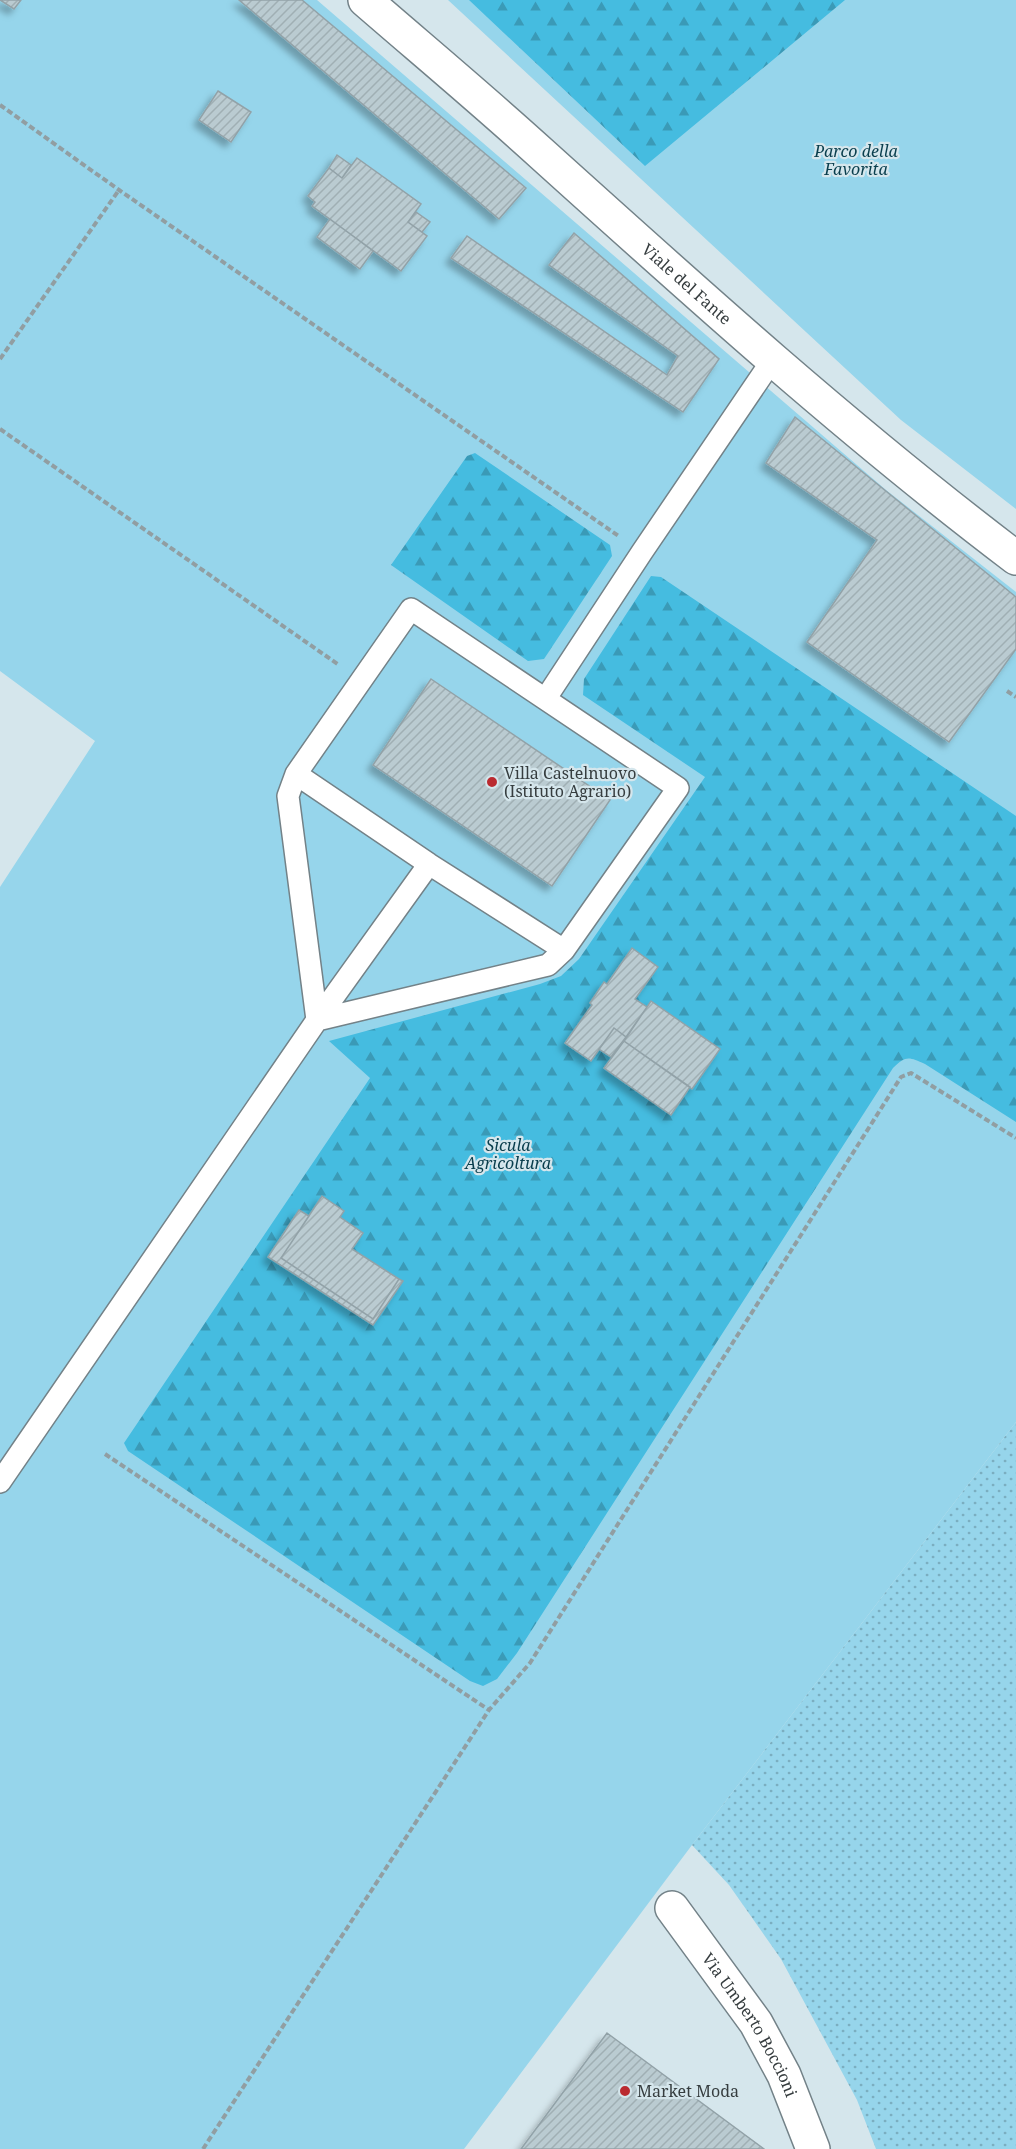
<svg xmlns="http://www.w3.org/2000/svg" width="1016" height="2149" font-family="'Noto Serif',serif">
<defs>
<pattern id="forest-firs" width="22" height="20" patternUnits="userSpaceOnUse" patternTransform="scale(1.5)"><rect width="22" height="20" fill="#45bce0"/><path d="M5 1l3.5 6h-7zM16 11l3.5 6h-7z" fill="#3a9ab7"/></pattern>
<pattern id="garden-dots" width="8" height="8" patternUnits="userSpaceOnUse" patternTransform="scale(1.5)"><rect width="8" height="8" fill="#96d5eb"/><path d="M2 2h.1M6 6h.1" fill="none" stroke="#7baec0" stroke-width="1.8" stroke-linecap="round"/></pattern>
<pattern id="building-hatch" width="6" height="6" patternUnits="userSpaceOnUse" patternTransform="scale(1.5)"><rect width="6" height="6" fill="#bacbd1"/><path d="M-1 1l2-2M0 6l6-6M5 7l2-2" fill="none" stroke="#a0afb4"/></pattern>
<filter id="shadow"><feDropShadow dx="-5.5" dy="5.5" stdDeviation="3" flood-color="#0004"/></filter>
</defs>
<rect width="100%" height="100%" fill="#d5e6ec"/>
<path fill="#96d5eb" d="M0,0H317L886,490L1016,592V1422L692,1845L464,2149H0V887L95,741L0,671Z
M448,0H1016V509L901,420Z"/>
<path fill="url(#forest-firs)" d="M469,0H845L645,166Z
M475,453L610,545L612,556L544,659L528,661L391,565L467,456Z
M651,576L661,577L1016,816V1122L925,1064C909,1057 906,1055 893,1068L517,1653L497,1679L483,1686L470,1681L128,1451L124,1443L370,1078L329,1041L540,984L561,976L579,959L705,777L583,695L584,679Z"/>
<path fill="url(#garden-dots)" d="M1016,1422V2149H876L857,2100L781,1959L729,1885L692,1845Z"/>
<path fill="url(#building-hatch)" stroke="#92a2a8" stroke-width="1.5" filter="url(#shadow)" d="M0,0H21L14,9Z
M239,0H302L526,188L499,219Z
M218,91L251,112L231,142L199,120Z
M337,155L351,165L342,178L329,168Z
M357,158L421,204L408,222L427,236L401,271L312,206L315,202L308,196L329,168L342,178Z
M416,212L430,222L422,232L408,222Z
M330,219L373,251L360,269L317,237Z
M574,233L719,359L683,412L451,258L467,236L667,375L678,356L549,265Z
M795,417L1016,597V649L949,742L807,642L877,540L766,463Z
M431,679L610,800L552,886L373,765Z
M632,948L658,967L635,999L647,1007L626,1037L614,1028L591,1061L565,1043L592,1005L590,1003L604,982L607,984Z
M651,1001L720,1049L692,1089L624,1041Z
M614,1028L626,1037L611,1057L599,1049Z
M624,1041L690,1087L671,1115L604,1068Z
M322,1196L344,1211L340,1217L363,1233L352,1249L399,1279L373,1319L281,1258Z
M299,1210L309,1216L281,1258L373,1319L399,1279L403,1281L373,1325L268,1257Z
M607,2033L764,2149H521Z"/>
<g fill="none" stroke-linecap="round" stroke-linejoin="round">
<defs>
<path id="lane" d="M411,609L678,788L564,950L548,965L317,1020L288,796L296,774Z
M546,698L642,552L773,359
M296,774L429,864L564,950
M0,1482L317,1020L429,864"/>
<g id="street">
<path id="s1" d="M672,1908L756,2023L784,2075L813,2149"/>
</g>
<g id="secondary">
<path id="s2" d="M365,0C425,52 485,102 543,155C697,294 851,433 1016,558"/>
</g>
</defs>
<use href="#lane" stroke="#738288" stroke-width="24"/>
<use href="#street" stroke="#738288" stroke-width="36"/>
<use href="#secondary" stroke="#738288" stroke-width="36"/>
<path stroke="#919ea2" stroke-width="4" stroke-dasharray="6 3" stroke-linecap="butt" d="M0,105L119,190L620,537
M0,359L119,190
M0,429L339,665
M1007,691L1016,697
M105,1454L489,1710
M203,2149L489,1710L530,1663L901,1077L911,1073L1016,1138"/>
<use href="#lane" stroke="#fff" stroke-width="21"/>
<use href="#street" stroke="#fff" stroke-width="33"/>
<use href="#secondary" stroke="#fff" stroke-width="33"/>
</g>
<g fill="#ba2a30" stroke="#d5e6ec" stroke-width="2">
<circle cx="492" cy="782" r="6"/>
<circle cx="625" cy="2091" r="6"/>
</g>
<g text-anchor="middle" dominant-baseline="central" stroke-width="4.5" stroke-linejoin="round" paint-order="stroke">
<g font-size="16" font-style="italic" fill="#093e4d" stroke="#d5e6ec">
<text x="856" y="151">Parco della<tspan x="856" dy="18">Favorita</tspan></text>
<text x="508" y="1145">Sicula<tspan x="508" dy="18">Agricoltura</tspan></text>
</g>
<g font-size="16" fill="#363d3f" stroke="#d5e6ec">
<text stroke="none"><textPath href="#s2" startOffset="429">Viale del Fante</textPath></text>
<text stroke="none"><textPath href="#s1" startOffset="141">Via Umberto Boccioni</textPath></text>
</g>
<g font-size="16" fill="#363d3f" stroke="#d5e6ec" text-anchor="start">
<text x="504" y="773">Villa Castelnuovo<tspan x="504" dy="18">(Istituto Agrario)</tspan></text>
<text x="637" y="2091">Market Moda</text>
</g>
</g>
</svg>
